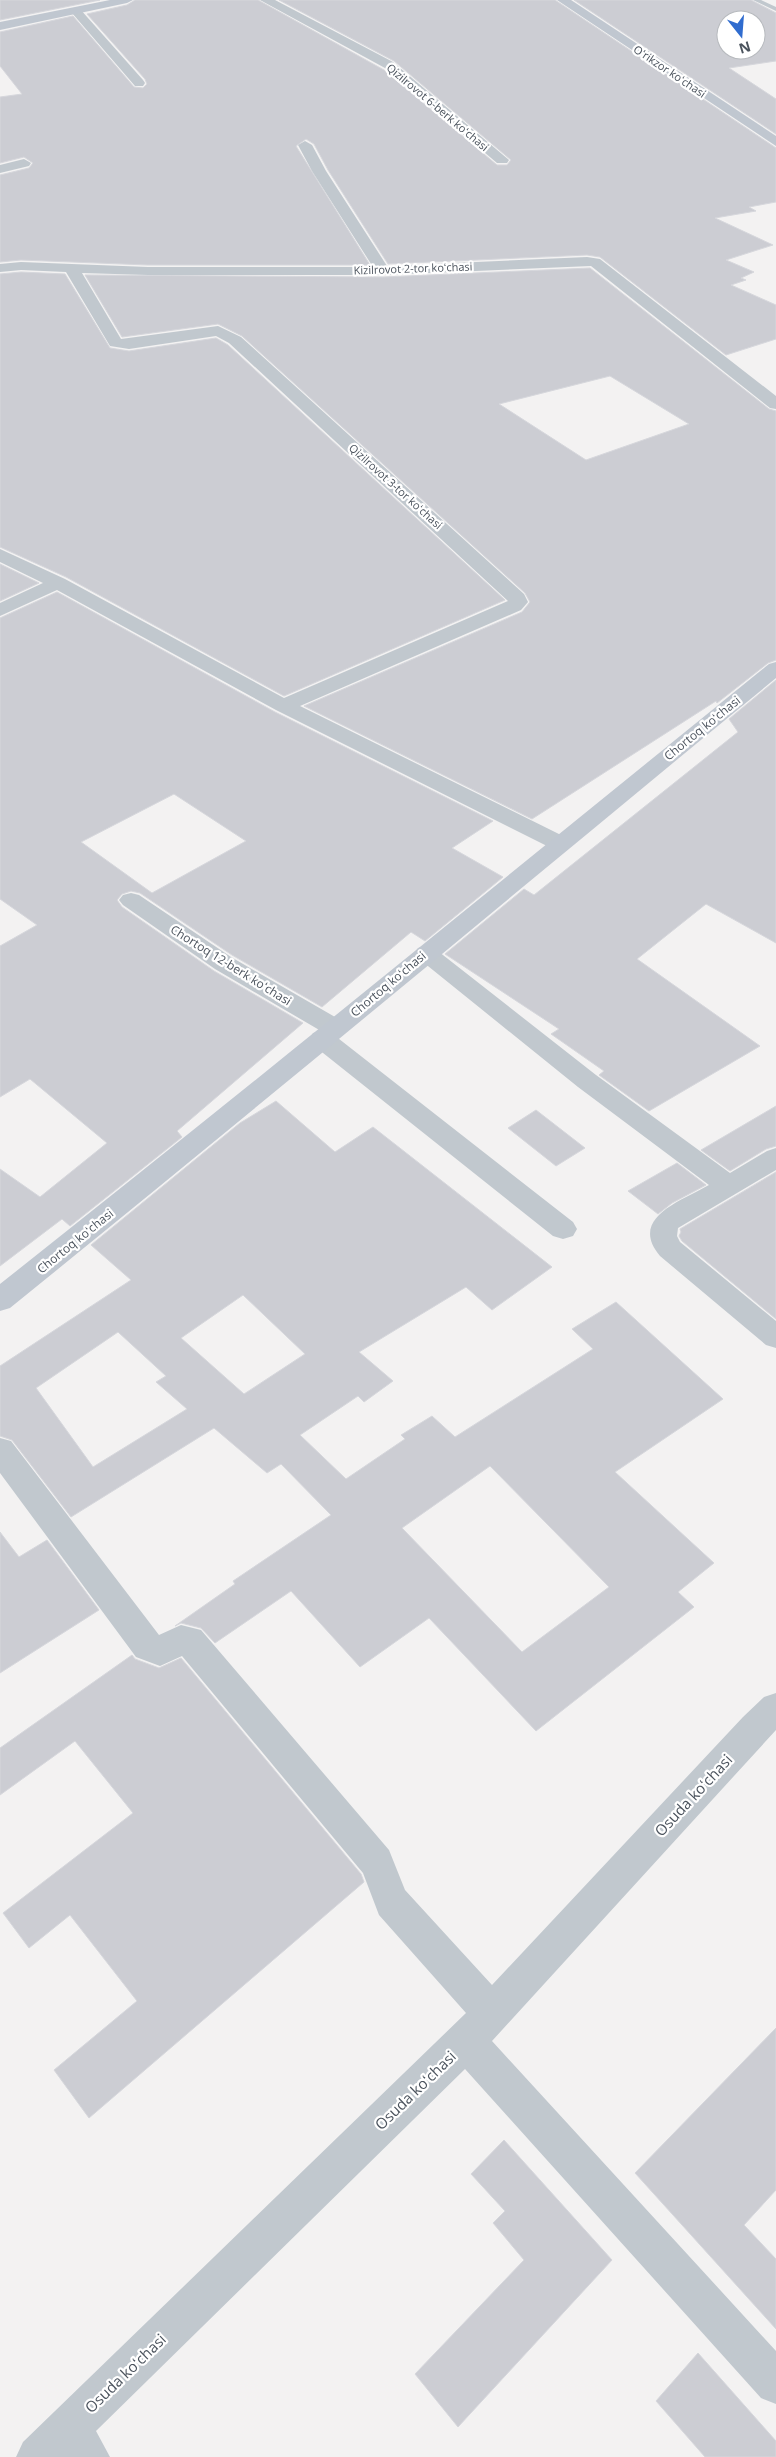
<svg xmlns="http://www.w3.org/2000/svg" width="776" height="2457" font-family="'Open Sans',sans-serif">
<rect width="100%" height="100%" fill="#f3f2f2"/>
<path fill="#cccdd3" stroke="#d6d7dc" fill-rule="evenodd" d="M0,0H100L0,20Z
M135,0H258L384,70L497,165H507L511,160L394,61L279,0H555L776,148V202L749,207L756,211L715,218L773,245L726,260L754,272L741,278L746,280L731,285L776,305V339L726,355L600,257L587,255L388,264L328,170L314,144L306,139L296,146L370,265H148L21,260L0,262V175L29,168L33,163L24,157L0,163V97L22,94L0,66V32L73,16L134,87L143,88L147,84L145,79L87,14L127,5Z
M574,0H751L776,13V61L729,68L776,99V134ZM726,20H756V50H726Z
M590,268L769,409L776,411V660L768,663L717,703L716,701L532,819L304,706L522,612L530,602L525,593L242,336L218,324L122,337L85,275L383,277ZM610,376L689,424L586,460L499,404Z
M21,272L65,274L110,348L129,351L216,338L228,345L505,600L284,696L66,577L0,547V274Z
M0,564L39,583L0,601Z
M57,592L275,712L493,821L452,848L503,877L425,941L411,932L322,1007L232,955L140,893L131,891L122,894L117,900L122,907L214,971L303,1023L177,1131L182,1137L70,1226L62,1219L0,1266V1169L40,1197L107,1143L30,1079L0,1097V946L37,925L0,899V618ZM174,794L246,841L152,893L81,842Z
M776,680V943L706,904L637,959L760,1046L649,1111L599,1075L604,1071L551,1034L559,1029L445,954L524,889L534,895L738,732L729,719Z
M276,1101L335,1152L373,1127L552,1267L492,1310L466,1287L359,1352L393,1381L364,1402L358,1396L300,1435L346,1479L405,1439L401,1435L432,1416L455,1437L593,1349L572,1329L616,1302L723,1399L615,1472L714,1563L678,1592L694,1607L536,1731L429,1618L360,1667L291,1591L215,1643L201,1628L181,1623L175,1626L235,1584L233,1581L331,1515L281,1464L267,1473L214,1428L71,1517L12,1440L0,1436V1366L131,1280L91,1245L240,1123ZM243,1295L305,1354L244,1394L181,1338ZM118,1332L166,1376L156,1382L187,1409L93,1467L36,1388ZM490,1466L609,1587L522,1652L402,1528Z
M776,1106V1146L766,1149L730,1171L701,1150Z
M536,1110L585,1148L556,1166L508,1128Z
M677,1163L706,1185L672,1203L658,1214L628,1191Z
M776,1172V1319L682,1241L679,1236L681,1232L680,1229Z
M0,1532L19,1557L47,1540L99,1610L0,1673Z
M132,1655L135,1659L159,1668L181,1658L361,1874L364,1882L89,2118L54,2070L137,2001L70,1915L29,1948L3,1913L133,1813L75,1741L0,1795V1748Z
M776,2028V2190L744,2225L776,2259V2329L635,2173Z
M504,2140L612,2260L458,2427L415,2374L524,2260L493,2223L505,2211L471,2174Z
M698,2353L776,2441V2457H705L656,2401Z"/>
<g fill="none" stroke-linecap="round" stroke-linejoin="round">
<path fill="#c1c8ce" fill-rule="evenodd" d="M753,0H761L776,7V11Z"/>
<path fill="#c1c8ce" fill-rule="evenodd" d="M260,0H275L393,62L509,160L507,163H497L385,68Z
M76,8L80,9L143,80L145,83L143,86H135L72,13L70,11Z
M305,141L312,145L326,171L387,266L587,257L600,259L776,396V409L770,408L591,266L383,275H148L82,273L121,339L218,326L241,337L524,594L528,602L521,610L300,706L567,838L570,843L567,848L559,850L551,848L276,710L57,590L0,616V603L43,583L0,562V549L65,579L284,698L508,601L229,343L216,336L129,349L110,346L66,272L21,270L0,272V264L21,262L148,267H373L312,171L298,145Z
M24,159L31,163L29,166L0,173V165Z
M131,893L139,895L231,957L342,1021L345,1027L342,1033L334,1035L573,1222L577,1229L573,1236L563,1239L553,1236L313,1045L309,1039L313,1033L321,1031L215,969L123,905L119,900L123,895Z
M426,945L434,948L596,1075L730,1173L767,1151L776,1148V1170L678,1228L677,1236L680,1242L776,1321V1348L766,1345L660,1256C628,1218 681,1201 709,1185L578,1087L418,958L414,953L418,948Z
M0,1438L11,1441L159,1635L181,1625L201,1630L389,1850L405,1890L492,1985L743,1717L764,1697L776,1693V1730L492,2041L776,2351V2404L761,2398L465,2069L96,2431L110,2457H16L23,2442L466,2013L379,1915L363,1873L182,1656L160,1666L136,1657L0,1473Z"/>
<path fill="#c0c7d0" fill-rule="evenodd" d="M110,0H133L127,3L0,30V22Z
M557,0H571L776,136V146Z
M776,662V678C521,888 267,1100 10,1308L0,1311V1284C258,1080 513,871 769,664Z"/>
</g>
<g text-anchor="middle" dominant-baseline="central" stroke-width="4.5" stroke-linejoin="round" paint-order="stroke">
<g font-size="11" fill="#4b535d" stroke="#fff">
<text transform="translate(670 71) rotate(34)">Oʻrikzor koʻchasi</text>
<text transform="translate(438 107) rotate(40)">Qizilrovot 6-berk koʻchasi</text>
<text transform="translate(413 268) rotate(-2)">Kizilrovot 2-tor koʻchasi</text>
<text transform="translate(396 486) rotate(42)">Qizilrovot 3-tor koʻchasi</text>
</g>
<g font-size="12" fill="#4b535d" stroke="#fff">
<text transform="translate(702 728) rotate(-39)">Chortoq koʻchasi</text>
<text transform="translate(231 965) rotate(32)">Chortoq 12-berk koʻchasi</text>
<text transform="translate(388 984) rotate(-40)">Chortoq koʻchasi</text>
<text transform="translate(75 1241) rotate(-39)">Chortoq koʻchasi</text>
</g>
<g font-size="15" fill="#4b535d" stroke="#fff">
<text transform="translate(693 1795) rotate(-47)">Osuda koʻchasi</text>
<text transform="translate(415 2090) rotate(-44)">Osuda koʻchasi</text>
<text transform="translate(125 2373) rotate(-44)">Osuda koʻchasi</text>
</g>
</g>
<g transform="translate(741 35) rotate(163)"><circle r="24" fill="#ffffff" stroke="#b7babe"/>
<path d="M0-4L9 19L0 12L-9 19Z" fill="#306ccf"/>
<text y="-8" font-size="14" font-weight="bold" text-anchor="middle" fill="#4b535d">N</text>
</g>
</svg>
